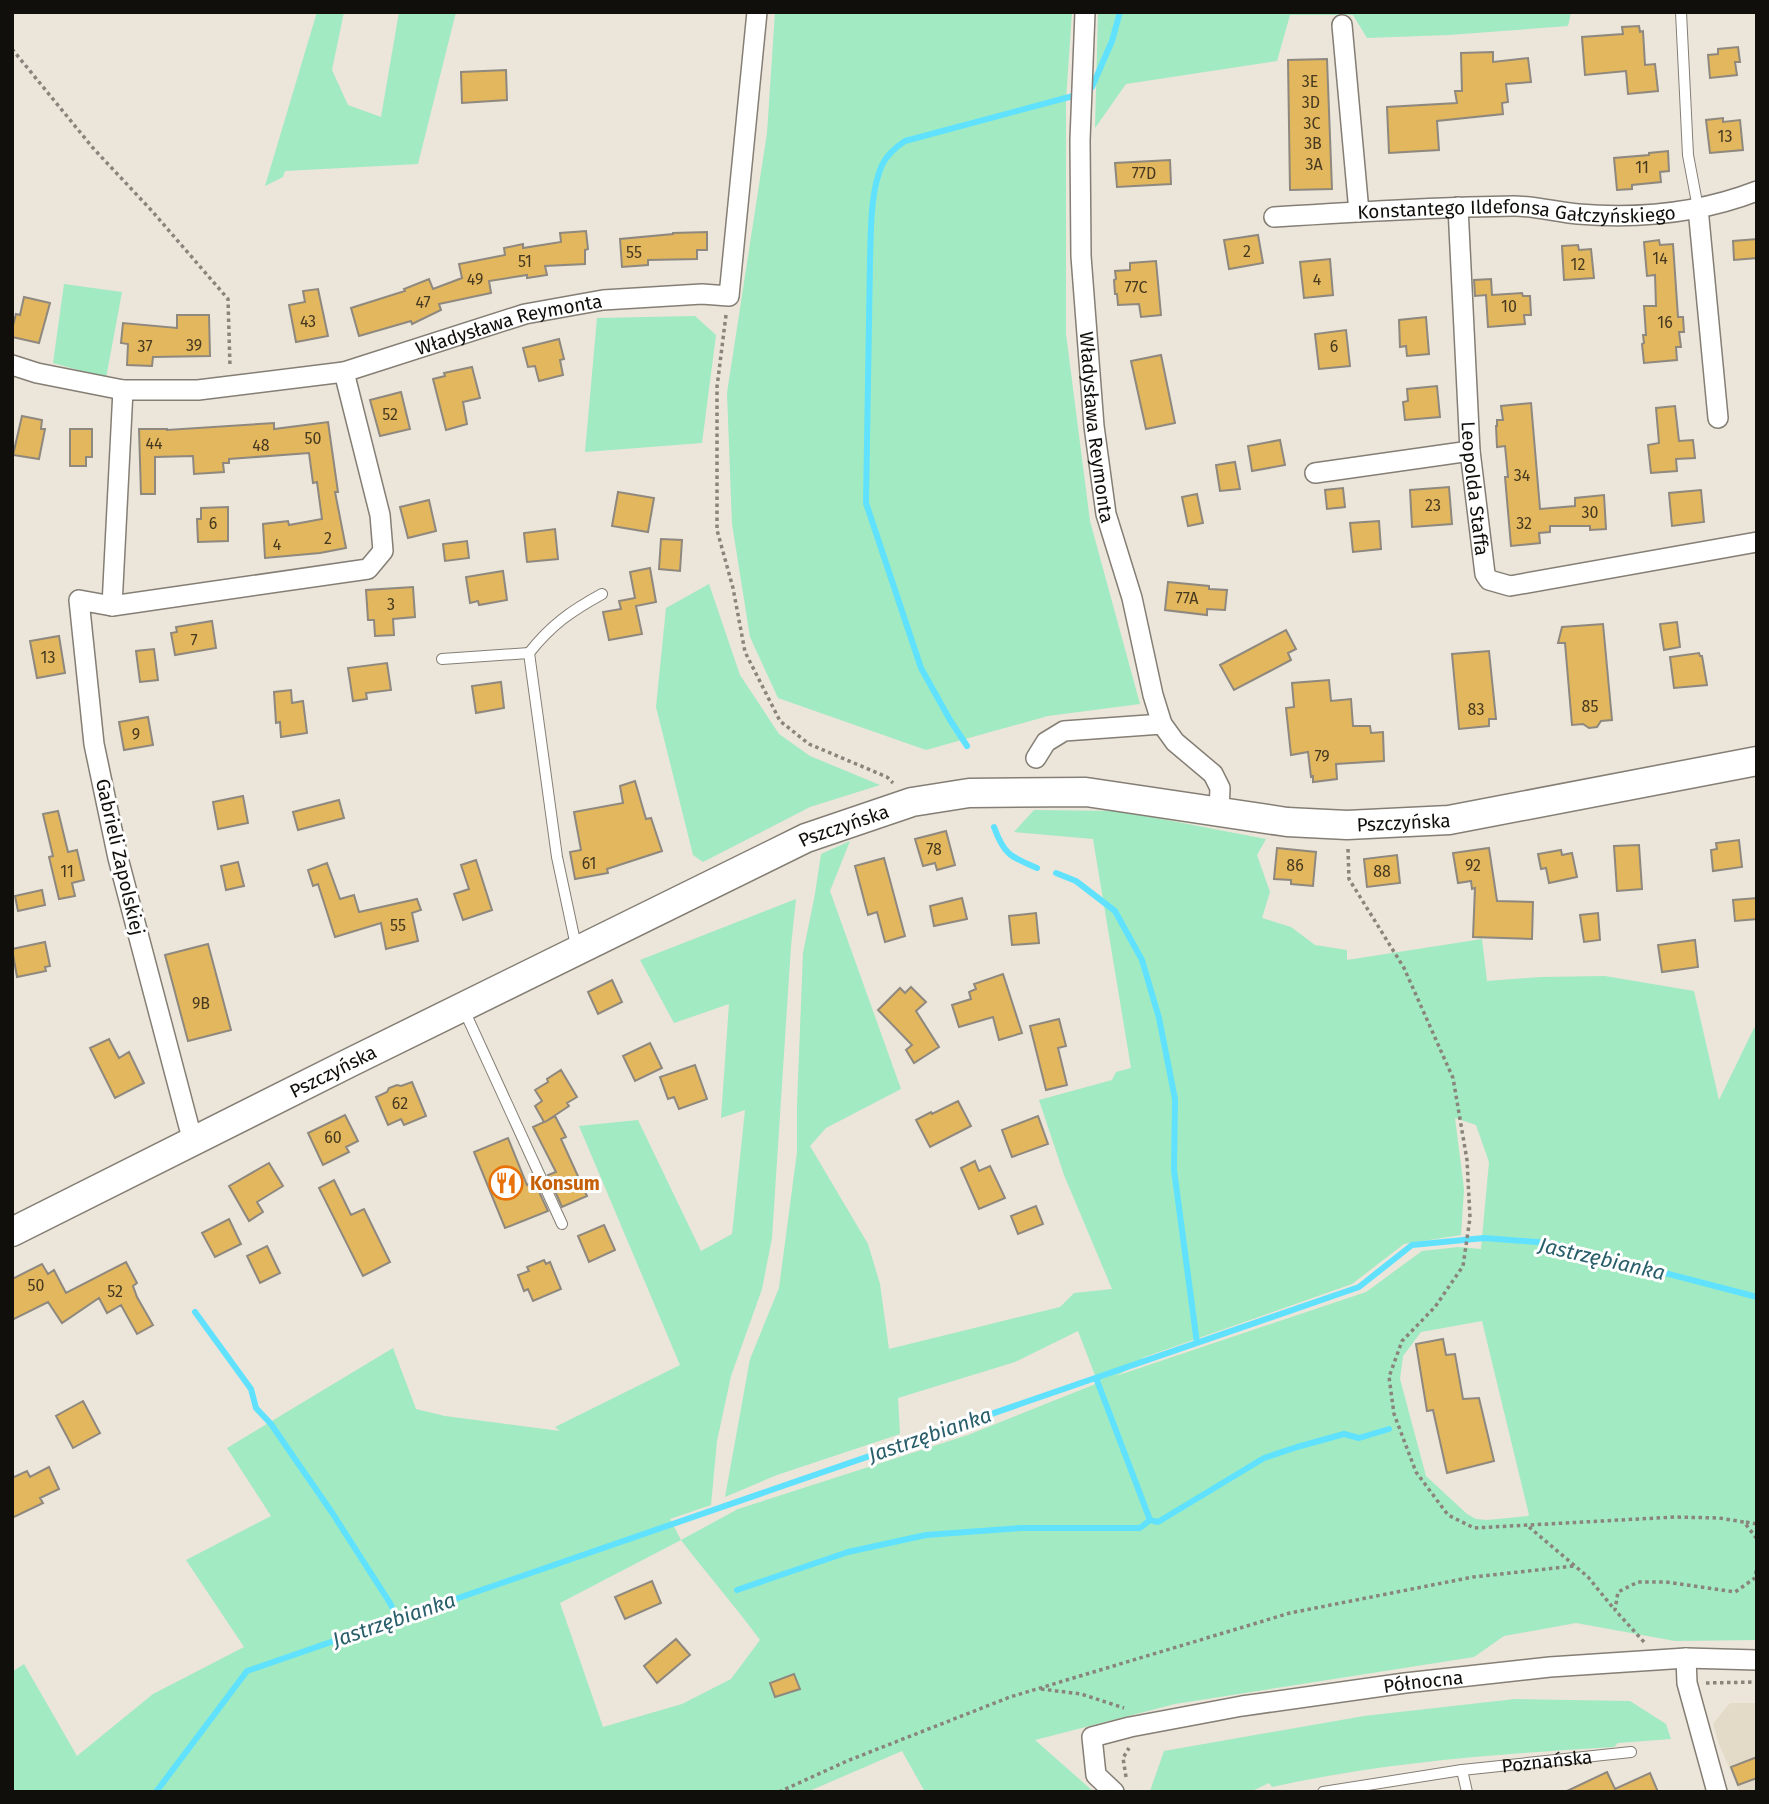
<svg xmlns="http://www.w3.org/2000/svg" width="1769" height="1804" font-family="'Fira Sans',sans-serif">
<rect width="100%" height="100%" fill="#ebe5da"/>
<path fill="#e4dac8" d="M1730,1703H1757V1792H1740L1719,1744L1713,1724Z"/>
<path fill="#a2eac1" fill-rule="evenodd" d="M317,12H344L332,70L348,105L381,117L399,12H456L418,164L285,171L283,177L265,186Z
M775,12H1072L1066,100V334L1090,521L1140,704L1048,716L926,750L778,698L750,637L732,524L727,393L767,133Z
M1098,12H1571L1568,26L1449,35L1367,38L1353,15H1290L1277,61L1126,84L1095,128Z
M64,284L122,292L106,378L53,363Z
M695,316L716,335L702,443L585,452L597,318Z
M709,584L740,675L779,734L810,756L880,785L810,807L703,862L693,855L656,707L666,608Z
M1034,810L1120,811L1266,839L1257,855L1270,892L1262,918L1291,927L1315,945L1347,950V960L1482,939L1487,981L1541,977L1605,976L1694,991L1719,1100L1754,1028L1757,1027V1640L1675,1641L1576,1623L1504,1636L1474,1657L1175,1704L1035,1740L1094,1792H925L902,1751L807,1792H12V1672L24,1664L77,1756L153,1694L244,1647L186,1560L271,1516L227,1448L393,1348L416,1409L445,1416L560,1431L555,1427L680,1365L579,1126L638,1120L701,1251L732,1234L745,1110L721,1118L729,1004L674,1023L640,960L796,899L791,946L772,1238L762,1289L731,1376L717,1441L711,1505L670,1519L681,1540L738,1509L968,1435L1098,1383L1078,1331L1015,1362L898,1398L900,1434L777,1475L725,1497L750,1359L779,1288L797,1152V1104L803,953L815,894L821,854L850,841L830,891L901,1089L826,1128L810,1146L868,1244L880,1284L889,1349L1060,1307L1074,1293L1112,1289L1064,1175L1039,1100L1112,1080L1116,1072L1131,1068L1093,839L1014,832ZM1455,1118L1476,1125L1489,1162L1481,1249L1459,1247L1422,1251L1366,1292L1116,1376L1144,1361L1142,1358L1352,1284L1404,1244L1461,1235L1464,1189ZM1482,1321L1529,1515L1528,1516L1487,1520L1476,1519L1467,1514L1426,1476L1400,1379L1403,1356L1421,1332ZM681,1540C707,1574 735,1606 760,1640L731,1679L682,1704L603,1727L560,1603Z
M1515,1699L1630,1701L1666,1724L1671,1739L1618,1743L1614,1747C1500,1754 1385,1762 1272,1787L1269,1783L1250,1792L1150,1791L1164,1751L1364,1716Z"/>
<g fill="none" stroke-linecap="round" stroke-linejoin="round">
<path stroke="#60e2fe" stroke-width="6" d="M1092,87L1112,41L1120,12
M967,746L950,720L921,668L866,503L870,261C871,231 870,192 882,165C887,155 896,147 905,141L1073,96
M994,827C1004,855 1011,857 1037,868
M1056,873L1076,881L1115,911L1142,960L1159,1018L1175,1099L1174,1170L1197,1343
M195,1312L251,1389L256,1408L271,1424L295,1459L331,1511L390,1603L398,1619
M1096,1378L1150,1520
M737,1590L848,1552L926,1535L1020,1528H1140L1150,1520L1158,1522L1264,1458L1297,1447L1344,1434L1359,1438L1389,1429
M156,1792L247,1671L1359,1287L1412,1245L1484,1238L1550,1243L1757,1297"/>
</g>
<path fill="#e3b75d" stroke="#8e887e" stroke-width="2" d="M1639,26L1640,32L1643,31L1645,65L1655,64L1658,91L1628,94L1626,71L1585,75L1582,37L1623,34L1622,27Z
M1738,47L1740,62H1735L1737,75L1710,78L1708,55L1718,54V49Z
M1493,52V62L1528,58L1531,82L1506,84L1508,102L1502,103L1503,114L1437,121L1439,150L1389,153L1387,107L1457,103L1455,91H1462L1461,53Z
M1327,59L1332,189L1290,190L1288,60Z
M506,70L507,100L462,103L461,72Z
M1723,118V122L1740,120L1743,150L1710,153L1706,120Z
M1668,151L1669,171L1660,172L1661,182L1632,185V189L1617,190L1614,158L1649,155V153Z
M1170,160L1171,184L1117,187L1115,163Z
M586,231L588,249L585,250V264L545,266L547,275L527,278V275L489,281L491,293L439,304L441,310L412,324L411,321L359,336L351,308L405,291L404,289L429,279L433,289L462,278L459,264L505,255L504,248L523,244V248L561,242L560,233Z
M707,232V250H697V259L648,260V265L622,267L620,239L673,234V233Z
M1258,235L1263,263L1229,269L1224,240Z
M1757,239V258L1734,260L1733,241Z
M1659,240L1660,245L1673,244L1678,317H1683L1684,332H1679L1681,347H1676L1677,360L1644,363L1642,344L1644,343L1643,335H1646L1644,306H1656L1655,275L1647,276L1644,242Z
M1578,245L1579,250L1591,249L1594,278L1564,280L1562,246Z
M1330,259L1333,295L1304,298L1300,262Z
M1156,261L1161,315L1141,317L1139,304L1118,305L1117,294H1115L1114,280L1116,279L1115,271L1130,270V263Z
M1491,279L1492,295L1522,293L1523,296H1530L1531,315H1524L1525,324L1488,327L1486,295L1475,296L1474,280Z
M318,289L328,336L296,342L289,305L305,302L303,291Z
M24,297L50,303L39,343L12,337V329L16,314L20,315Z
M177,315H209L210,356L153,357L152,366L127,365L128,344L121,343L123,323L177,328Z
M1426,317L1429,354L1407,356L1406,346L1400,347L1399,320Z
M1346,330L1350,366L1319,369L1315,334Z
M559,339L564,359L560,360L563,375L539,381L535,366L528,367L523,348Z
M1161,355L1175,423L1146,429L1131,361Z
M472,367L480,398L463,402L467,424L446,430L433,379L445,376L444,373Z
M1437,386L1440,417L1405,420L1403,402L1408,401L1407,389Z
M401,392L410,429L380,436L370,400Z
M1531,403L1540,509L1575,506V498L1604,495L1606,529L1590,530V526H1550V532L1539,533L1540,543L1511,546L1505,477H1508L1505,446L1497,447L1496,426H1497V420H1503L1501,406Z
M1675,406L1679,441L1693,440L1695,458L1676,459L1677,471L1651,473L1648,445L1659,443L1656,408Z
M22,416L42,420L41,429H45L39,459L13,455Z
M328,422L338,492H335L346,548L320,553L265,558L263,524L288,521L289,525L322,519L317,482L313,483L309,453L229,459V463H223L224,472L194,474L193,456L155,457V494H141L139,429H167V430L274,423V429Z
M70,429H92V457H86V466H70Z
M1280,440L1285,465L1252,471L1248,446Z
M1235,462L1240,489L1220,491L1216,465Z
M1449,487L1452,524L1412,527L1410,490Z
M1343,488L1345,507L1327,509L1325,490Z
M1701,490L1704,522L1672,526L1669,493Z
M618,492L654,498L648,532L612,526Z
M1197,494L1203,523L1188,526L1182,497Z
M429,500L436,531L408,538L400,507Z
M228,507V541L198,542L197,519H201V508Z
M1379,521L1381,549L1353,552L1350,523Z
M555,529L558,559L527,562L524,533Z
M661,539L682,540L680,571L659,569Z
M467,541L469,558L445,561L443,544Z
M650,568L656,602L636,606L642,634L609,640L603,612L621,609L619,601L635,598L630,572Z
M503,571L507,600L479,605L478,601L470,603L466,577Z
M1168,582L1209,586V589L1227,590L1225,610L1207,609V615L1165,610Z
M413,587L415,617L393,619L394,635L375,636L374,620H368L366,590Z
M212,621L216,648L175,655L171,633L177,632L176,627Z
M1677,622L1680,647L1664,650L1660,624Z
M1603,624L1612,720L1601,721L1597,727L1589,728L1583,724L1572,725L1565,643H1558L1562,627Z
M1286,630L1296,649L1288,653L1291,660L1234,690L1220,665Z
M59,636L65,673L37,678L30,641Z
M154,649L158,680L140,682L136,651Z
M1489,651L1496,719H1489V726L1459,729L1452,654Z
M1699,653L1700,656H1702L1707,685L1674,688L1670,657Z
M387,663L391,690L366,693L367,699L353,701L348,668Z
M1329,680L1331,701L1351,699L1353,726H1370L1371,733L1383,732L1384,761L1336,764L1337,779L1313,782V776L1311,777L1308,752L1291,755L1286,708L1294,707L1292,683Z
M501,682L504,708L476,713L472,686Z
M291,690L292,703L303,701L307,733L281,737L280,722L276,723L274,692Z
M148,717L153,745L124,750L119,722Z
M635,781L646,819L651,818L662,851L607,869L608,873L575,879L570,852L581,850L574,812L623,803L620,786Z
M243,796L248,823L218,829L213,802Z
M339,800L344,818L298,830L293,812Z
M58,811L68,852L77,850L84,880L72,883L75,896L59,899L49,857L53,856L43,814Z
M946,831L955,865L937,870L935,863L923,866L915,839Z
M1739,840L1742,867L1713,871L1711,850L1717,849L1716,843Z
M1639,845L1642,889L1617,891L1614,846Z
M1277,848L1316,852L1313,886L1291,884V880L1274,879Z
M1489,848L1497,901L1533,902L1532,939L1473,937L1475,888L1472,889L1471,881L1458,883L1453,853Z
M1561,850L1562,855L1572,853L1577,877L1549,883L1546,868L1541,869L1538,854Z
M1397,855L1400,883L1367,887L1364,859Z
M884,858L905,936L885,942L877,912L868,915L855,866Z
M476,860L492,910L463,920L454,894L469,889L461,865Z
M238,862L244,886L226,890L221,866Z
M327,863L340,899L354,895L359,912L417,899L421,910L412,913L418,941L386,949L381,923L335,937L318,884L313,886L308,870Z
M42,890L45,905L18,911L15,896Z
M962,898L967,919L934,926L930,906Z
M1757,898V919L1735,921L1733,900Z
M1036,913L1039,943L1012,945L1009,916Z
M1598,913L1600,940L1584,942L1580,915Z
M1695,940L1698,967L1662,972L1658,945Z
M45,942L50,966L45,967L46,971L17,977L12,949Z
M208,944L231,1030L188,1041L165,955Z
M1003,974L1022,1033L999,1040L993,1017L959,1027L952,1005L971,999L969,992L976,989L974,984Z
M612,980L622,1002L598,1014L588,992Z
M911,987L926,1002L916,1011L939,1047L914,1063L906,1050L912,1045L878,1010L900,988L905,993Z
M1059,1019L1066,1046L1058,1048L1067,1085L1046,1090L1030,1026Z
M109,1039L119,1058L129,1052L144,1083L115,1098L90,1048Z
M650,1043L662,1068L635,1081L623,1056Z
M695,1065L707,1099L679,1109L674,1097L668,1099L660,1077Z
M561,1070L577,1097L567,1103L569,1106L545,1122L555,1116L566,1137L561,1139L587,1196L562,1207L548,1175L556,1172L533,1127L544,1122L535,1106L542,1101L535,1090L548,1082L547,1079Z
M412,1082L426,1116L404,1125L401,1119L388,1125L376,1097L387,1092L389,1088L397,1085L401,1086Z
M958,1101L971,1126L930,1147L916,1120L931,1112L932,1114Z
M345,1115L358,1141L346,1147L349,1152L323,1165L308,1133Z
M1038,1116L1048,1144L1012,1157L1002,1130Z
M508,1138L527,1185L534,1181L548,1211L505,1228L474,1152Z
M975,1161L979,1171L990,1166L1005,1198L979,1209L961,1168Z
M269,1163L283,1186L257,1202L263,1212L249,1221L229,1186Z
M334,1180L351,1215L364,1209L390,1262L363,1276L319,1188Z
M1036,1206L1043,1224L1018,1234L1011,1216Z
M229,1219L241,1244L215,1257L202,1233Z
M604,1225L615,1250L589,1262L578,1236Z
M267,1246L280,1273L260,1283L247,1256Z
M544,1260L546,1264L550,1262L561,1289L533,1301L528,1289L524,1291L518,1275L529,1271L527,1267Z
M126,1262L137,1283L133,1286L137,1297L153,1325L137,1334L121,1305L107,1313L99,1298L62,1323L48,1302L12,1320V1279L42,1264L48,1274L54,1270L66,1293Z
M1443,1339L1446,1355L1455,1354L1463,1399L1479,1398L1494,1461L1447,1473L1433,1410L1427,1411L1416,1344Z
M83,1401L100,1433L73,1448L56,1416Z
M49,1467L59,1489L40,1498L43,1503L12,1518V1478L27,1471L30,1477Z
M652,1581L661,1603L625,1619L615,1597Z
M676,1639L690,1655L657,1683L644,1666Z
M794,1674L800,1689L775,1697L770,1683Z
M1757,1757V1778L1738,1785L1731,1767Z
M1607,1772L1615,1789L1650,1773L1658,1792H1565Z"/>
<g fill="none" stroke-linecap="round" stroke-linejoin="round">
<defs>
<g id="lane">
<path d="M1681,12L1688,155L1698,208"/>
<path d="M442,659L529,653"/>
<path d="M576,946L557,857L529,653C551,625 571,611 602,594"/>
<path d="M464,1010L562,1224"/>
<path d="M1462,1770L1467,1792"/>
<path id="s1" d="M1323,1792L1462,1770L1631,1752"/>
</g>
<g id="street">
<path id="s2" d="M1085,12L1080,140L1081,256L1094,426L1106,514L1132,598L1153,695L1162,724L1175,742L1213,774L1220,788L1219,811"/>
<path d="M1342,25L1359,212"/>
<path id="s3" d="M1458,207L1470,451L1485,574L1489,580L1510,586L1757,542"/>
<path d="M1698,208L1718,418"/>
<path id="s4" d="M1274,217C1354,212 1434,207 1514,206C1535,206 1557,212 1578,214C1639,219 1700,213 1757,191"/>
<path id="s5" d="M12,365L37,373L123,390H198L344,372L525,314L603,300L702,294L729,296L757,12"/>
<path d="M1315,473L1470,451"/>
<path d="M112,606L123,390"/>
<path d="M1036,758L1046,742L1064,731L1162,724"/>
<path d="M194,1140L189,1127L118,858L94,744L79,600L112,606L368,569L383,551L380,515L344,372"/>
<path d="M1686,1658L1687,1683L1717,1792"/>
<path id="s6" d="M1114,1792L1096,1775L1092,1737L1130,1727L1242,1706L1405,1683L1550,1667L1686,1658L1757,1660"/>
</g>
<g id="secondary">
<path id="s7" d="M12,1232L351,1062L806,838L912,802L969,793L1086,792L1287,822L1347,825L1449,820L1757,761"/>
</g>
</defs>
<use href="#lane" stroke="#847e74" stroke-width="12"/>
<use href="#street" stroke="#847e74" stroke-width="22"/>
<use href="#secondary" stroke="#847e74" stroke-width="31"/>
<path stroke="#89857d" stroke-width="3.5" stroke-dasharray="3.5 3.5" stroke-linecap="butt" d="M12,49L93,148L152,211L228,299L230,367
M726,315L717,387V530L733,588L745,652L780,721L809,744L887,777L893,783
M1348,849L1349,879L1404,968L1453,1078L1467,1160L1470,1218L1463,1266L1435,1307L1402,1341L1389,1377L1394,1414L1416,1472L1448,1515L1474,1528L1675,1517L1719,1518L1744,1522L1757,1539
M1746,1522L1757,1524
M1529,1527L1588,1577L1614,1609
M1644,1642L1615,1610L1618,1592L1638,1582H1666L1735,1592L1755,1578L1757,1566
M1706,1683L1757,1682
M1041,1689L1081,1694L1124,1708
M1126,1777L1123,1758L1129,1748
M779,1792L847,1761L1010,1697L1290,1613L1473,1577L1574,1566"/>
<use href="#lane" stroke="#fff" stroke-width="10"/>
<use href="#street" stroke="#fff" stroke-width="19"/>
<use href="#secondary" stroke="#fff" stroke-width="28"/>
</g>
<defs>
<symbol id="restaurant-ring" viewBox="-11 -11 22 22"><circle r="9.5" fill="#fff" stroke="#e8710a" stroke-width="1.5"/><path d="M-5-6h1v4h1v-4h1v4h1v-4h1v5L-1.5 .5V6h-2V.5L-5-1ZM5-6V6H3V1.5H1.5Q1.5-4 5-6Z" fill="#e8710a"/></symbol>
</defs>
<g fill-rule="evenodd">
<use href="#restaurant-ring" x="487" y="1164" width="38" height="38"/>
</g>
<g text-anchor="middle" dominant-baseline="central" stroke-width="6" stroke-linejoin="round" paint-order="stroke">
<g font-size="16" fill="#463920">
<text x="1310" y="81">3E</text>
<text x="1311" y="102">3D</text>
<text x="1312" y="123">3C</text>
<text x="1725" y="136">13</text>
<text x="1313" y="143">3B</text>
<text x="1314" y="164">3A</text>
<text x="1642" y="167">11</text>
<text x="1144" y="173">77D</text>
<text x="1247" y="251">2</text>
<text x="634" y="252">55</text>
<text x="1660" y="258">14</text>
<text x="525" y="261">51</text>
<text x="1578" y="264">12</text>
<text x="475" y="279">49</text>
<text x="1317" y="279">4</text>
<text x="1136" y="287">77C</text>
<text x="423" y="302">47</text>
<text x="1509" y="306">10</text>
<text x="308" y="321">43</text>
<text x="1665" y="322">16</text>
<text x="194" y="345">39</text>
<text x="145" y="346">37</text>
<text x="1334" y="346">6</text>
<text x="390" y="414">52</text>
<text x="313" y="438">50</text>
<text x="154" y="443">44</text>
<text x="261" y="445">48</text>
<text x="1522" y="475">34</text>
<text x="1433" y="505">23</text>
<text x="1590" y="512">30</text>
<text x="213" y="523">6</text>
<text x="1524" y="523">32</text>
<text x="328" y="538">2</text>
<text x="277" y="544">4</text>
<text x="1187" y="598">77A</text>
<text x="391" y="604">3</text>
<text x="194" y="640">7</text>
<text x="48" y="657">13</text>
<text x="1590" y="706">85</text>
<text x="1476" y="709">83</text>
<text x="136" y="734">9</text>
<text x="1322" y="756">79</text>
<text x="934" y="849">78</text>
<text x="589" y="863">61</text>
<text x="1295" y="865">86</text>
<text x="1473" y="865">92</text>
<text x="67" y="871">11</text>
<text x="1382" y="871">88</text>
<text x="398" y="925">55</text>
<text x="201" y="1003">9B</text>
<text x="400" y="1103">62</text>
<text x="333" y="1137">60</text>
<text x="36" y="1285">50</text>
<text x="115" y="1291">52</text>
</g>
<g font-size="19" fill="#110f0b" stroke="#fff">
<text stroke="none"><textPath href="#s4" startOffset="243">Konstantego Ildefonsa Gałczyńskiego</textPath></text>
<text stroke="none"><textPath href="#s5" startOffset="508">Władysława Reymonta</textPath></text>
<text stroke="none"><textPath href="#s2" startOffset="416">Władysława Reymonta</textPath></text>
<text stroke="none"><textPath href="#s3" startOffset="282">Leopolda Staffa</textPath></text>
<text stroke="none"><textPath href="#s7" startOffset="1493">Pszczyńska</textPath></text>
<text stroke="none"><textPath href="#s7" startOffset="926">Pszczyńska</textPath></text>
<text transform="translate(120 857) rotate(77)">Gabrieli Zapolskiej</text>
<text stroke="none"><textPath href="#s7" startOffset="359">Pszczyńska</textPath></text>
<text stroke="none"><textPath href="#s6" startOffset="399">Północna</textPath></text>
<text stroke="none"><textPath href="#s1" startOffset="226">Poznańska</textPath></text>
</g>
<g font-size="19" font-weight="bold" fill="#c56008" stroke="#fff" text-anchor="start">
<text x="530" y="1183">Konsum</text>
</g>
<g font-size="21" font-style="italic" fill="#285e6a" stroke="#fff">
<text transform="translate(1602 1259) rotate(13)">Jastrzębianka</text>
<text transform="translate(930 1435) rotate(-19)">Jastrzębianka</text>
<text transform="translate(394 1620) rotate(-19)">Jastrzębianka</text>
</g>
</g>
<rect width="1769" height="1804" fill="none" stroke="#110f0b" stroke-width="28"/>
</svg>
